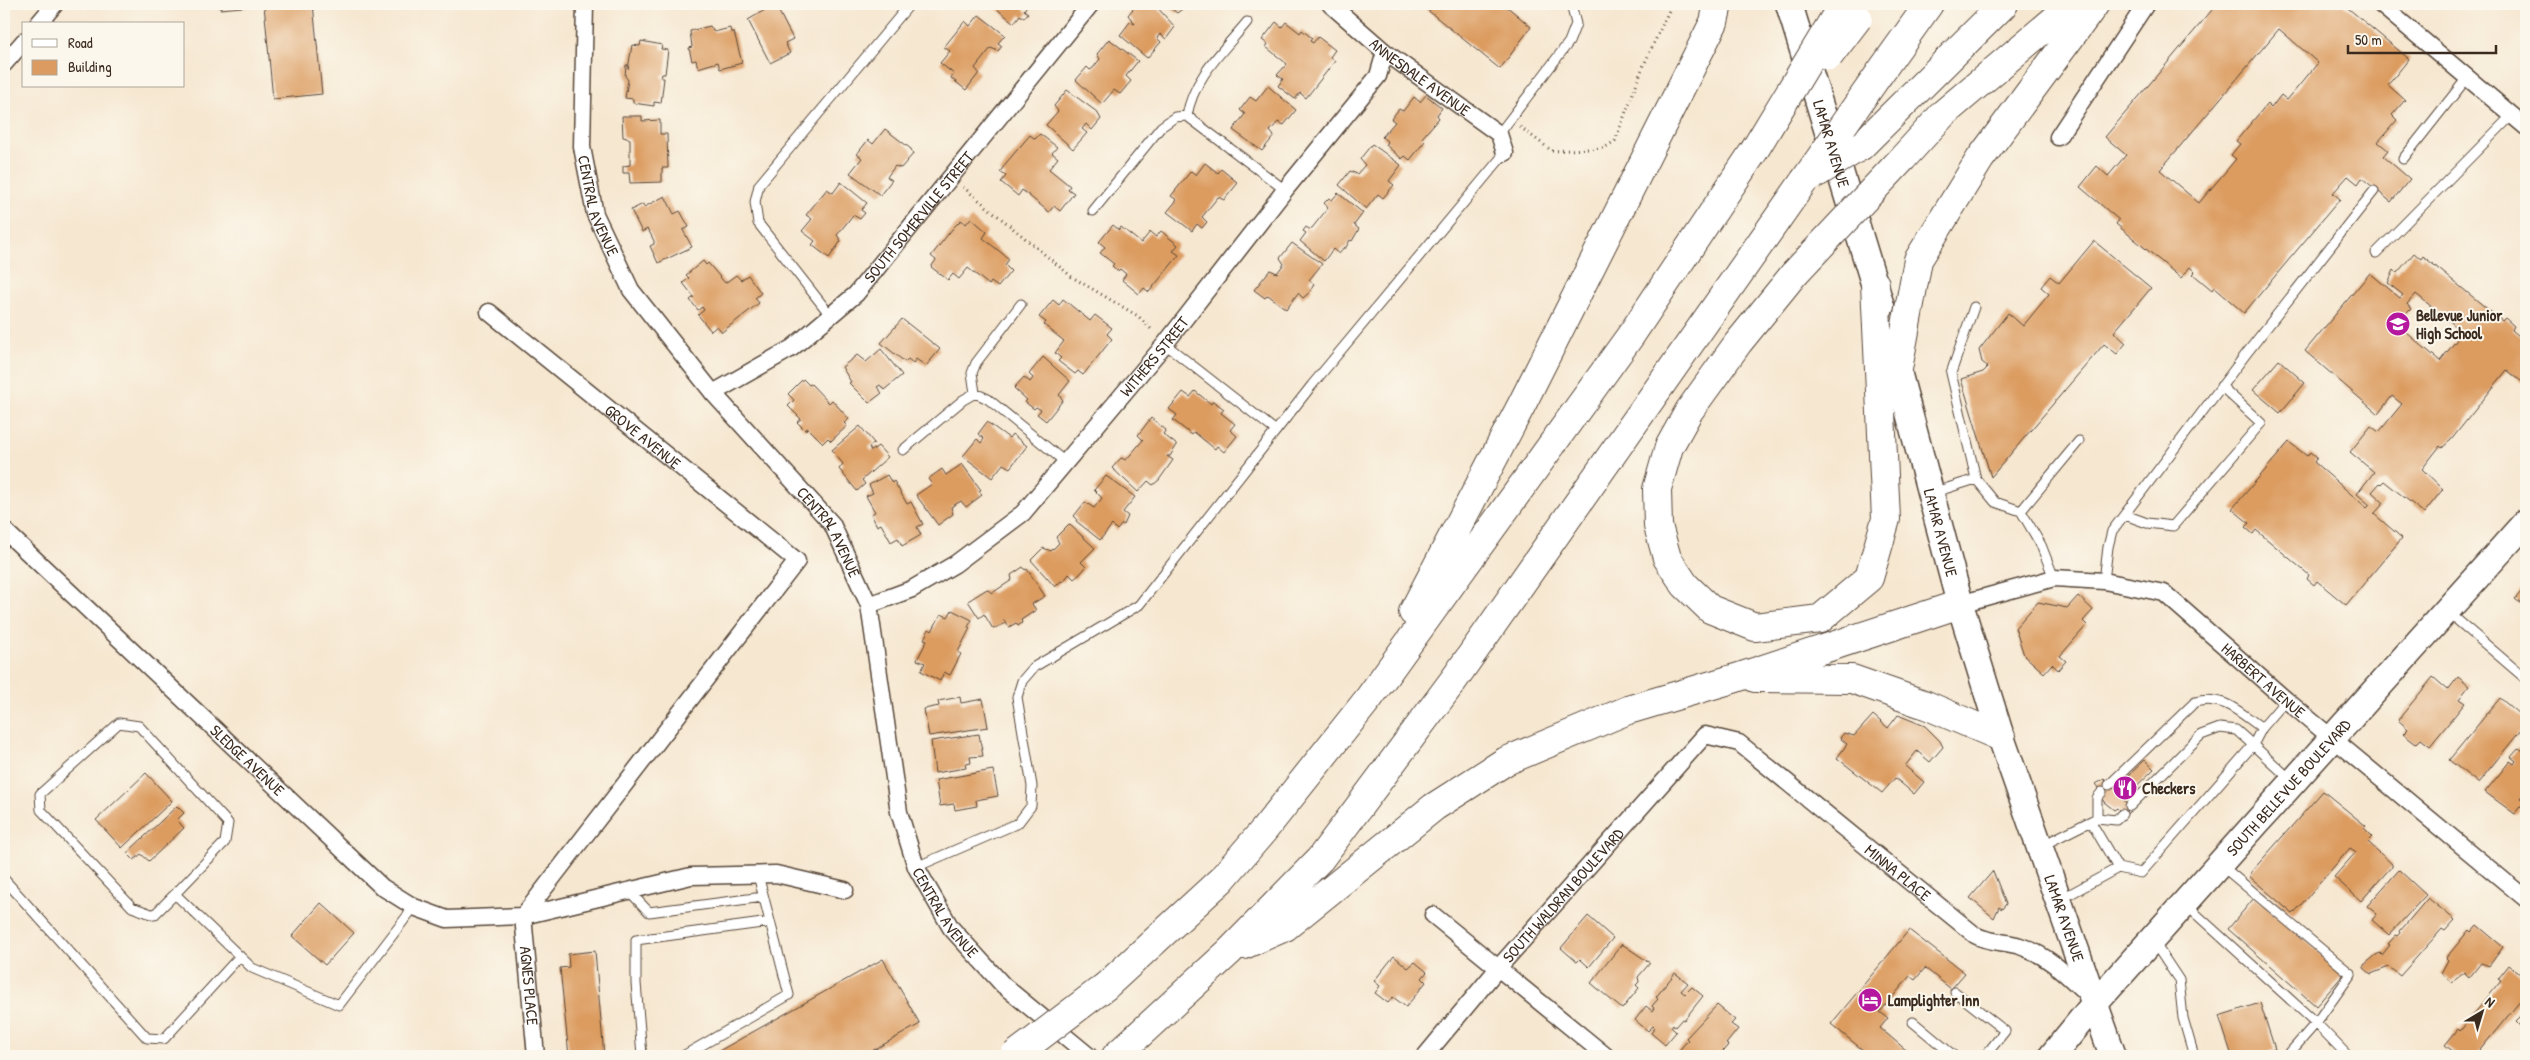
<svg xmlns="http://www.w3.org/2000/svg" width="2530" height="1060" font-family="'Patrick Hand',sans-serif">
<rect width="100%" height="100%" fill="#fbf7ec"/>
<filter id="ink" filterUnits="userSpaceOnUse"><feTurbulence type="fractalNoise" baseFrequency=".02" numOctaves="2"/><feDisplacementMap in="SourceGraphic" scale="10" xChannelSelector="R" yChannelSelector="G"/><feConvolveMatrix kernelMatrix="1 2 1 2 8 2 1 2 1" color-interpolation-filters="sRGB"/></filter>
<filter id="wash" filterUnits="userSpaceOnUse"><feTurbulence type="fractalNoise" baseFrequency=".0096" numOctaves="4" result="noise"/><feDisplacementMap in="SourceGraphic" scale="20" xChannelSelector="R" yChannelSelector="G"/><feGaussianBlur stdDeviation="1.12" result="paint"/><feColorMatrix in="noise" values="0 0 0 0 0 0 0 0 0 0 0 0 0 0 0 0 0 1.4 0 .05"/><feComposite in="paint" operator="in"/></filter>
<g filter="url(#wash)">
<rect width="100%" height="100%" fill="#f6e7d0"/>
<g id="blocks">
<path fill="#dc9c61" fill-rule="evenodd" d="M219,4H313L322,94L273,99L264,5L220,9Z
M775,4L793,39L785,43L790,53L770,63L748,20Z
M991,4H1028L1024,10L1028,13L1024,18L1020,15L1014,23Z
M1137,4H1148L1154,8L1156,6L1175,27L1166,39L1160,34L1157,38L1161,42L1147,58L1120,35L1130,22L1135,24L1128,15Z
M1165,4H1189L1177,13Z
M1420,4H1504L1531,27L1500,69Z
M2217,4H2343L2409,59L2388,85L2405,100L2392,115L2397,120L2378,142L2388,150L2383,156L2410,179L2391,202L2362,178L2358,184L2348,176L2333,193L2340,199L2244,313L2214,287L2212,290L2193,274L2195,272L2190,267L2181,278L2116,224L2119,220L2080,187L2097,166L2108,176L2126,155L2105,137ZM2279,29L2318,63L2287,100L2281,95L2271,108L2267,104L2236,141L2240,144L2231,155L2236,159L2199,203L2160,170Z
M979,15L1005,35L998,43L1002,46L998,51L991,48L975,68L979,73L966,90L951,78L954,74L940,63L950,51L944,47L965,21L970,26Z
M1276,22L1282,27L1286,22L1300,33L1302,30L1312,38L1310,41L1313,43L1318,37L1335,50L1330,57L1335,61L1306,98L1300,93L1295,99L1278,86L1283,79L1277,75L1287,64L1266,47L1268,44L1262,40Z
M710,26L714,32L730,28L731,32H734L742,63L720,69L718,62L698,68L696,60L692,61L689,48L692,47L690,31Z
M1109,39L1138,61L1126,76L1131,81L1120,94L1114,90L1102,104L1076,80L1087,67L1090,70L1093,68L1100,59L1097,54Z
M641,41L662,45L661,49L668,50L665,74H662L661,78H664L661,103L654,102V106L633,103V99L625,98L628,80L625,76L626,65H628V69L632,45L640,46Z
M1268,86L1296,110L1284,125L1278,122L1270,131L1274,136L1262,151L1233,130L1245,114L1240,110L1250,97L1256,101Z
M1067,90L1097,112L1101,119L1092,130L1086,124L1082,129L1087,133L1073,149L1046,125L1058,111L1054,106Z
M1426,95L1442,108L1437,115L1439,118L1422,138L1425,141L1410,160L1405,156L1402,159L1386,145L1388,142L1382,137L1395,122L1391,119L1399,109L1403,111L1414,97L1420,102Z
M622,116H642V121L660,120V134H667L668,168H662V182L630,183L629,173H623V166L630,165V139L623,137Z
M885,129L911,149L913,154L901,168L895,166L887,177L892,180L880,195L850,173L862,158L857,154L868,140L873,144Z
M1040,134L1057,147L1052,153L1058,158L1049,169L1070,186L1068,189L1074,193L1060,211L1054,206L1049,212L1022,190L1018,196L1001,182L1006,176L1000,172L1006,163L1030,135L1035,139Z
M1372,144L1401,165L1389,181L1394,185L1383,198L1378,194L1366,209L1339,185L1350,171L1357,174L1365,165L1360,159Z
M1205,163L1218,173L1221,169L1238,183L1224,200L1218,197L1202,217L1207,222L1202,228L1197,224L1192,231L1167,212L1177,200L1171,196L1191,171L1196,175Z
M841,182L867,203L861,210L865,213L860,219L853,215L837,235L841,241L829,258L812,245L815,241L802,231L812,219L806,215L827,189L833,193Z
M1338,193L1363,213L1354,225L1359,229L1352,241L1350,240L1345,249L1344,247L1339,254L1333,249L1324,261L1300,241L1306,233L1303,231L1306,227L1309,229L1312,228L1328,208L1324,203L1329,198L1332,200Z
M665,196L674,214L680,211L689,227L683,230L692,247L658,263L650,246L654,244V241L649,231L647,229L642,232L631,210L643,204L644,207Z
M971,218L987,232L983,238L1009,259L1005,265L1011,271L998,287L991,282L989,285L968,268L959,279L953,274L948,280L931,267L936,260L931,256L953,228L961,220L966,224Z
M1113,225L1119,230L1121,227L1141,243L1150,232L1156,237L1161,231L1178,245L1173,251L1179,255L1149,292L1144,288L1139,294L1122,280L1126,274L1120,269L1118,271L1112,266L1114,264L1100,253L1105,247L1099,242Z
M2094,241L2151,288L2114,332L2126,343L2117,354L2104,344L1991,477L1961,379L1983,372L1988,367L1982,362L1979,350L2008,313L2023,326L2049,294L2041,287L2050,276L2059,283Z
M1292,243L1322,264L1309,280L1314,284L1310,292L1303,298L1298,293L1286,309L1268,295L1265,298L1254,290L1270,270L1277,273L1284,264L1280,258Z
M2414,253L2421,259L2423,256L2502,321L2505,318L2514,326L2512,330L2526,342V385L2507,370L2451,440L2442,448L2440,446L2422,469L2443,489L2424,513L2384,481L2381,484L2380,483L2372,492L2384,503L2374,514L2402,538L2346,605L2317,581L2314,585L2307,579L2309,575L2256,530L2253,534L2245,527L2249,523L2232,509L2289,442L2307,456L2310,452L2317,458L2314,462L2367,508L2370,505L2357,494L2374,472L2350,452L2371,426L2379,432L2402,404L2392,396L2378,414L2305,351L2370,273L2400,298L2403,295L2388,283L2394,270L2397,273ZM2416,294L2463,332L2440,361L2394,322L2403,312L2406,314L2411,309L2407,304Z
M703,261L706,265L708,263L725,283L736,275L741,280L748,275L761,293L755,298L759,303L722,332L717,326L711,331L698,315L704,310L702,307L698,310L690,300L694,297L683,283L689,278L686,275Z
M1063,299L1090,321L1095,315L1112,328L1107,334L1112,339L1083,375L1078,371L1075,374L1058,361L1061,358L1055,353L1064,341L1044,325L1046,322L1039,317L1053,300L1059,305Z
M902,319L940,349L926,366L916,359L913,363L908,359L905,362L881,343Z
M881,349L902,375L884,390L880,385L877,387L882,393L869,403L849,383L851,382L842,367L857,355L866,362Z
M1043,357L1070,381L1059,395L1063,400L1046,421L1037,414L1041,410L1036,407L1034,409L1025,402L1027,400L1014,388L1024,377L1030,382L1033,378L1029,374Z
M2279,360L2305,383L2280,413L2253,390Z
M803,379L809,385L811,384L829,403L832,400L849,419L844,423L847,426L831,441L828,438L823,443L808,428L805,430L797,422L801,419L788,406L794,400L788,394Z
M1195,391L1211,404L1213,401L1224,409L1221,413L1235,424L1230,430L1237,436L1224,452L1217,446L1215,449L1194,432L1192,435L1173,420L1177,415L1169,409L1183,392L1190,397Z
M1151,418L1166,430L1163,434L1177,445L1170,456H1167L1173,460L1159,480L1153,485L1148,481L1138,492L1112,468L1121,458L1126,460L1143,440L1138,435Z
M987,422L1009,438L1012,434L1027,446L1010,468L1003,464L992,478L963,456L977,439L981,443L984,439L978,434Z
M860,426L874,443L869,447L871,451L878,446L888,457L862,480L865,484L857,491L839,469L843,464L832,450Z
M962,464L981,490L979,491L982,495L966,507L961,501L951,507L953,514L938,525L916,495L932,484L928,479L942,469L946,475Z
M887,475L892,483L894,481L907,504L911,502L923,524L917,527L921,535L902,546L898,538L891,542L881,524L877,526L871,514L875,512L866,496L873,493L869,485Z
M1106,476L1135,497L1123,512L1128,516L1124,525L1122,524L1117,530L1112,525L1100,540L1076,521L1077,519L1074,516L1085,502L1094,508L1102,498L1094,490Z
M1069,524L1095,548L1081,562L1086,567L1080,574L1074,579L1069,574L1063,582L1061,581L1055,587L1031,560L1043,548L1051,551L1059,543L1056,537Z
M1023,567L1025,570L1027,569L1045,596L1032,604L1036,610L1021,620L1022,623L1018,626L1016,623L1009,627L1003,619L1006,623L993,629L984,614L979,618L968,601L987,589L992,593L1012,580L1011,575Z
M2526,580V608L2515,599L2526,586L2523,584Z
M2078,596L2093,610L2083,621L2087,625L2060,656L2066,661L2058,670L2052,664L2044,673L2024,655L2015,628L2038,602L2067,608Z
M952,610L972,620L968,627L970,628L958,652L961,654L950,675L944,672L940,681L921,671L925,663L917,660L927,640L924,639L929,629L932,631L941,614L948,617Z
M2433,677L2448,690L2458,677L2469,686L2459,699L2465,703L2430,746L2421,739L2416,744L2403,734L2408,729L2398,720Z
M960,697L961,703L983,699L988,727L929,736L924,709L939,706L938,701Z
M2500,698L2526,720V724L2478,783L2449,760Z
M1873,715L1888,728L1898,715L1925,726L1940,741L1943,747L1930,762L1917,751L1905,766L1924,782L1914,794L1895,778L1882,793L1837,758L1847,744L1840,738L1844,733L1854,736Z
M979,734L983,756L970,757L971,763L965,764L966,768L935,773L931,741Z
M2519,748L2526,753V791L2520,798L2525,802L2515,814L2485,792L2510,761L2514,764L2516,761L2511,757Z
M2145,760L2154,769L2123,799L2132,809L2125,816L2117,808L2114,810L2104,802L2101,797L2104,794L2096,784L2104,779L2114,789Z
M993,770L998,796L976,800L977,806L955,810L954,804L940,806L936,780Z
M146,773L172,801L122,848L96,820Z
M2323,791L2366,826L2364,828L2373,837L2368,842L2393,865L2361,901L2334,877L2356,852L2350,848L2293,914L2250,877L2251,872Z
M177,806L184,813L177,820L184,828L149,861L141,854L134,860L127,853Z
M2399,870L2426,895L2389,935L2372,920L2377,914L2367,906Z
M1993,871L2006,904L2002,909L1999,907L1994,918L1970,898Z
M2255,897L2344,974L2316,1006L2228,929Z
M2428,898L2455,920L2445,931L2442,929L2400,976L2389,967L2371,974L2364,968V965L2376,955L2380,953L2382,955L2390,945L2388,944L2396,935L2398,936L2401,933L2400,931Z
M321,903L354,933L325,965L292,936Z
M1588,916L1613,938L1589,967L1580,959L1577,962L1561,948Z
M2477,925L2503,947L2489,966L2481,963L2469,978L2464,973L2452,982L2441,973L2448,960L2446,958L2469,930L2471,932Z
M1909,930L1965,973L1951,989L1925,968L1915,980L1910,976L1880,1012L1888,1018L1880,1028L1913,1056H1870L1831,1024Z
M1622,944L1650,963L1638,977L1639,982L1636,985L1639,988L1622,1009L1591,983Z
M595,951L604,1056H569L560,968L569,967L568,954Z
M1394,956L1408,968L1415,962L1427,972L1422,978L1426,982L1406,1007L1393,997L1388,1003L1375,993L1380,986L1374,981Z
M883,959L920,1024L863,1056H710Z
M2509,965L2526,979V994L2475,1056H2459L2445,1045L2458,1029L2460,1031L2501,981L2498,979Z
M1675,973L1688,983L1681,991L1685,994L1692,987L1703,996L1684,1020L1682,1019L1675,1027L1673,1024L1671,1027L1676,1032L1665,1045L1651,1033L1655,1028L1653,1026L1648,1031L1635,1020L1646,1006L1652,1011L1654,1008L1652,1006L1658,999L1656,997Z
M2260,1003L2275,1049L2252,1056H2232L2219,1016Z
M1717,1005L1735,1020L1731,1024L1738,1029L1726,1044L1728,1045L1719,1056H1677L1675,1055L1688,1040L1686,1038Z
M2526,1011V1031L2516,1021Z"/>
</g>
</g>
<g filter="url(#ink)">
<use href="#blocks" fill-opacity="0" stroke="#574639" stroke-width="1"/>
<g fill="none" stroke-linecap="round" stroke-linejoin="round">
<defs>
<path id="service" d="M1187,116C1193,78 1223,51 1247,22
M1499,134L1569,42L1576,24L1571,4
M2403,159L2467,78
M1093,211L1161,127L1175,117L1187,116L1285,190
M2376,253L2512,115
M1974,307L1951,373L1976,479
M831,316L758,223L755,202L759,185L910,4
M1165,344L1276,431
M975,393L972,373L976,363L1021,304
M903,450L963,400L975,393L988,399L1065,462
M1932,493L1976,479L1995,502L2021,511L2079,441
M2021,511L2041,545L2054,578
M2125,515L2147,523L2173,526L2261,423L2221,386
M2104,581L2108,547L2112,531L2246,354L2374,191
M2448,612L2526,679
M2286,700L2262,728L2253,745L2292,781
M2109,785L2195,702C2223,694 2240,713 2262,728
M2097,818L2116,820L2122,814
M2091,822L2118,868
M2041,846L2097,818V798L2102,792
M2222,866L2351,974L2316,1023L2287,1056
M916,867L1018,823L1031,806L1032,786L1017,697L1022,681L1034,667L1139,605L1312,385L1505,153
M4,879L147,1038L164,1039L240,956
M629,891L649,912L763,897
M175,894L154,915L132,907L41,810L40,794L119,723L139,726L228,823L225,842L175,894L252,968L339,1005L414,907
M2061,899L2118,868L2141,873L2253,745L2236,730L2220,728L2201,735L2130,806
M2185,904L2316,1023L2348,1056
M2153,941L2179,980L2183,1018L2194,1056
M1955,992L2005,1031L1985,1056
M1913,1022L1954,1056
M645,1056L642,1055L636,983V940L770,922
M683,1056L789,995L758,875"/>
<g id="minor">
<path id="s1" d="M585,4L582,147L595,214L631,290L713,393L832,524L869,605L899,812L916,867L951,928L1003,985L1089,1056"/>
<path id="s2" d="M1330,4L1385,52L1499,134L1505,153"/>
<path d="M2380,4L2526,127"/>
<path d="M38,24L55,4"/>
<path d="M4,64L24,41"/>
<path d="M2058,137L2146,4"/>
<path id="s3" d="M489,312L797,561L523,916"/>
<path id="s4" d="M713,393L792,348L856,294L1091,4"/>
<path id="s5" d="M4,530L382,887L414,907L447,919L523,916L691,876L776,874L845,890"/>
<path id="s6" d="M1960,604L2054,578L2104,581L2164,593L2286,700L2526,899"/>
<path id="s7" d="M869,605L912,589L955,564L1023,513L1165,344L1285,190L1378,76L1385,52"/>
<path d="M1433,915L1606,1056"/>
<path id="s8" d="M523,916L536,1056"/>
<path id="s9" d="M1425,1056L1499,967L1705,735L1739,743L1975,935C1989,943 2004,941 2020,946C2048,955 2067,975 2088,995"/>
</g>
<g id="primary">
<path id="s10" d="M1789,4L1881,306"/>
<path id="s11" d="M1892,349L1960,604L2001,737L2113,1056"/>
<path id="s12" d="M2052,1056L2096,1002L2526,522"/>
</g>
<path id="motorway" d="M1879,74L1929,4
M1861,146L2004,4
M1903,158L1944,113L2073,4
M1794,274L1738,343L1689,411L1669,447L1657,489L1658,526L1667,558L1685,585L1710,609L1755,627L1820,619L1869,578L1886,519L1875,284
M1898,369L1918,260L1980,159L2095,4
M1413,612L1521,406L1714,22L1718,4
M1755,678L1852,679L1926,705L2001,737
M1244,945L1285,927L1434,807L1506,761L1628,710L1736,678L1960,604
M1106,986L1221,880L1264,830L1369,698L1631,335L1754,151
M1116,1056L1229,952L1320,859L1453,681L1804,181"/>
</defs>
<use href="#service" stroke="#574639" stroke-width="11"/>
<use href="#minor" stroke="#574639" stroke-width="19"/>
<use href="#primary" stroke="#574639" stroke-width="29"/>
<use href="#motorway" stroke="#574639" stroke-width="30"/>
<path stroke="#574639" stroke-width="3" stroke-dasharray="1 4" stroke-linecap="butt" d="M1520,127L1552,151L1604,148L1615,141L1642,69L1672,4
M963,187L1072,277L1138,316L1153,331"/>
<use href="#service" stroke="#fff" stroke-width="9"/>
<use href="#minor" stroke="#fff" stroke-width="16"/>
<use href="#primary" stroke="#fff" stroke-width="26"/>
<use href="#motorway" stroke="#fff" stroke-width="28"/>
<defs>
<path id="motorway-bridge" d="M1829,56L1858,18
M1754,151L1843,4
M1812,176L1861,146
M1804,181L1879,74
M1794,274L1903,158
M1014,1056L1106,986"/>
</defs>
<use href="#motorway-bridge" stroke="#574639" stroke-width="30" stroke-linecap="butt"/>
<use href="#motorway-bridge" stroke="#fff" stroke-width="28"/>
</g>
</g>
<defs>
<symbol id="school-disc" viewBox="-11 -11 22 22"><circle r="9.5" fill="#b5179e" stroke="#fbf7ec"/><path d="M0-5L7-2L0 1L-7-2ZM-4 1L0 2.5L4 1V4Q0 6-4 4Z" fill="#fff"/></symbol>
<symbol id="restaurant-disc" viewBox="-11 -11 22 22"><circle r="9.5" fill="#b5179e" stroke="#fbf7ec"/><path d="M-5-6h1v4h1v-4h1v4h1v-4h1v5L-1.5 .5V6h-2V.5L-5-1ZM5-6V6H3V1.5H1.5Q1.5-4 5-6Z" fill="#fff"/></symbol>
<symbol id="hotel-disc" viewBox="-11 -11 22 22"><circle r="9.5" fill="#b5179e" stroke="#fbf7ec"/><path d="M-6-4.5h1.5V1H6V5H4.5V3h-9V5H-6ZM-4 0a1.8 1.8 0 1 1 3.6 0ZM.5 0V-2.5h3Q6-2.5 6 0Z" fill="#fff"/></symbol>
</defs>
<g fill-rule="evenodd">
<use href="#school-disc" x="2384" y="310" width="28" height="28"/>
<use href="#restaurant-disc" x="2111" y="774" width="28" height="28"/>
<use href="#hotel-disc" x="1856" y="986" width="28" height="28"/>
</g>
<g text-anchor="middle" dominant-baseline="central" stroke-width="4" stroke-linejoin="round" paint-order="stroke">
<g font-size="16" fill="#3b2a1e" stroke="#fbf7ec">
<text stroke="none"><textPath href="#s2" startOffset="116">ANNESDALE AVENUE</textPath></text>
<text stroke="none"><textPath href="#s10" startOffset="146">LAMAR AVENUE</textPath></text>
<text stroke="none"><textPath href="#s1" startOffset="204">CENTRAL AVENUE</textPath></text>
<text stroke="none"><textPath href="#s4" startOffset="274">SOUTH SOMERVILLE STREET</textPath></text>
<text stroke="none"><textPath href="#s7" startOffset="385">WITHERS STREET</textPath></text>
<text stroke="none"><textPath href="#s3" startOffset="198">GROVE AVENUE</textPath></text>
<text stroke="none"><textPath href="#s11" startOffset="190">LAMAR AVENUE</textPath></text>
<text stroke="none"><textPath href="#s1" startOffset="609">CENTRAL AVENUE</textPath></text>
<text stroke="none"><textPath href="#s6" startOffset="341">HARBERT AVENUE</textPath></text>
<text stroke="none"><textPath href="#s5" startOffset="335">SLEDGE AVENUE</textPath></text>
<text stroke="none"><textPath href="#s12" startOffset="358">SOUTH BELLEVUE BOULEVARD</textPath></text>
<text stroke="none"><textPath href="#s9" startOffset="666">MINNA PLACE</textPath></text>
<text stroke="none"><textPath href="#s9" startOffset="212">SOUTH WALDRAN BOULEVARD</textPath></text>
<text stroke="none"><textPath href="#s1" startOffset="1014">CENTRAL AVENUE</textPath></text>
<text stroke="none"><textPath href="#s11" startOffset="595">LAMAR AVENUE</textPath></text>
<text stroke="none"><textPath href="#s8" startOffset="70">AGNES PLACE</textPath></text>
</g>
<g font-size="16" font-weight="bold" fill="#3b2a1e" stroke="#fbf7ec" text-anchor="start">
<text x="2416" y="315">Bellevue Junior<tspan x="2416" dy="18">High School</tspan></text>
<text x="2142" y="788">Checkers</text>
<text x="1888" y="1000">Lamplighter Inn</text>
</g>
</g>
<rect width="2530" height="1060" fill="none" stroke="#fbf7ec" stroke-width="20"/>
<rect x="22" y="22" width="162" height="65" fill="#fbf7ec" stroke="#aea59a"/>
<rect x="32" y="39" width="25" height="8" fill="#ffffff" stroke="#aea59a"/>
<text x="68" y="48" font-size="15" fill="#3b2a1e">Road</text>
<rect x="32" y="60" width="25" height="15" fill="#dc9c61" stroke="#aea59a"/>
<text x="68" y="72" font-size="15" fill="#3b2a1e">Building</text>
<g transform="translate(2482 1012) rotate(38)" stroke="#fbf7ec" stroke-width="4" paint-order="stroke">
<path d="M0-4L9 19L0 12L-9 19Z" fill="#3b2a1e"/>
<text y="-8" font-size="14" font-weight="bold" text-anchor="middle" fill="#3b2a1e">N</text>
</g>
<path d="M2348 45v8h148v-8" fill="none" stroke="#3b2a1e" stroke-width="2.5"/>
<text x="2355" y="45" font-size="15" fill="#3b2a1e" stroke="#fbf7ec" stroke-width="4" paint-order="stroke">50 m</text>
</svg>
